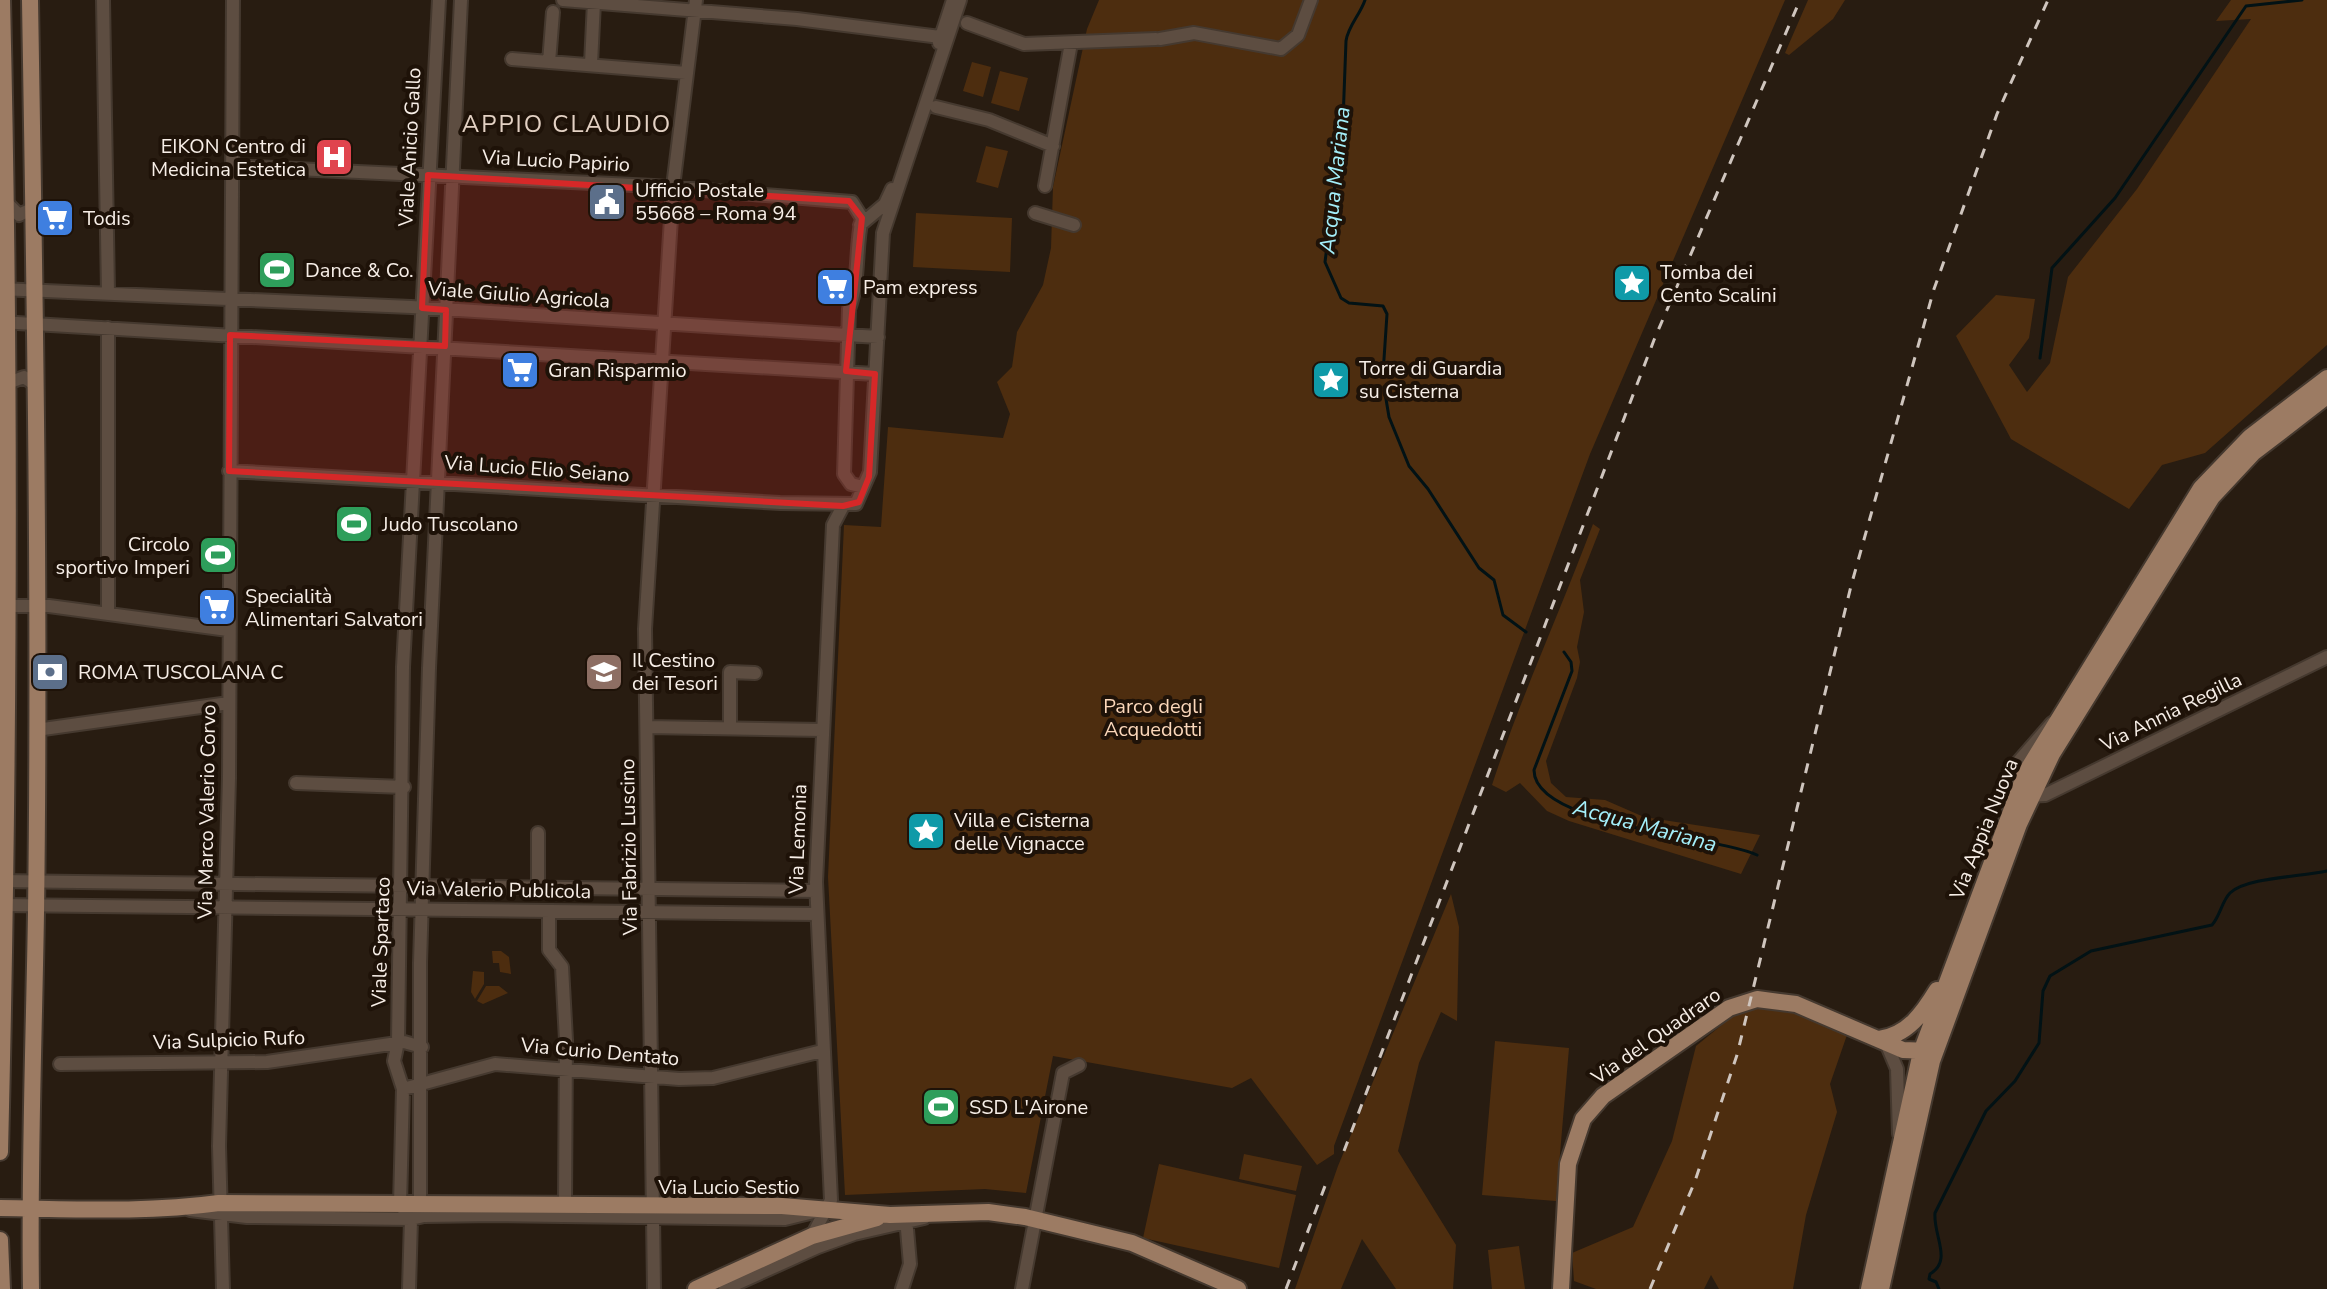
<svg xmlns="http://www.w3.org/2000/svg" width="2327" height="1289" font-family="'Nunito Sans',sans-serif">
<rect width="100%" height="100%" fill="#281c11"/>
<path fill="#4d2d0f" d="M1099,0H1785L1590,454L1334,1146V1154L1317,1165L1251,1078L1232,1088L1053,1056L1026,1193L985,1189L845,1195L828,877L844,525L881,527L888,427L1003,438L1010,414L997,382L1012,367L1017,332L1043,285L1051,248L1053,187L1087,29Z
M1808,0H1845L1833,19L1789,55L1785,53Z
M2231,0H2327V345L2205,453L2162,465L2129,509L2011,439L1956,336L1996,295L2035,299L2029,338L2009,365L2027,392L2050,363L2068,277L2137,189L2251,19L2216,21Z
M972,62L991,67L983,97L963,91Z
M1000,71L1028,78L1019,111L991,103Z
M986,146L1008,151L998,188L976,182Z
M916,213L1012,218L1010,272L913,267Z
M1593,524L1600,529L1580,580L1584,612L1577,647L1580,662L1577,678L1546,761L1551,783L1566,797L1605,800L1644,817L1760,835L1741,874L1569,821L1547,811L1520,783L1506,792L1492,785C1521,696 1560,612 1593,524Z
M1451,894L1459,927L1457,1021L1441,1012L1419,1063L1398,1151L1456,1245L1453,1289H1396L1362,1239L1341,1289H1295L1338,1166Z
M492,951H501L509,957L511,974L500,972L499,963H493Z
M473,971L484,972V984L475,999L471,992Z
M486,986H499L508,993L483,1004L477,1001Z
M1780,1007L1848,1032L1830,1084L1837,1112L1806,1215L1793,1289H1719L1711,1275L1704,1289H1596L1574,1281L1572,1253L1633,1227L1672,1141L1696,1046L1740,1010Z
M1495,1041L1569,1048L1556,1201L1482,1195Z
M1244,1154L1302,1166L1296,1191L1239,1179Z
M1159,1164L1296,1195L1279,1268L1143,1238Z
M1519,1246L1525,1289H1492L1488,1250Z"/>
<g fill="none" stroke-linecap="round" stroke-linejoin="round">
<path stroke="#021215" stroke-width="3" d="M1365,0C1360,15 1348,26 1346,41L1343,121L1325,262L1341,298L1349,303L1383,306L1387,314L1383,374
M2040,358L2052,268L2115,198L2246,6L2302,0
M1384,387L1389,417L1409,466L1428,489L1479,568L1494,580L1503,615L1526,632
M1564,652L1571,662L1572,671L1534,770C1534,826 1716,836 1757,855
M1939,1289L1936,1282L1929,1279L1930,1274C1953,1260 1933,1236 1935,1213L1986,1111L2015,1081L2039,1043L2043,991L2050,976L2091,951L2212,925C2220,916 2222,901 2230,893C2247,877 2302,877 2327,871"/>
<defs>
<path id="minor" d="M103,0L108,292
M563,0L797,19L940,37
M967,23L1024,44L1156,39
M1160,39L1194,33L1281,49L1298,35L1311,0
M939,43L953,0
M512,59L686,73
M549,62L553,12
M591,64L594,2
M936,107L989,120L1053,146
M231,166L654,186L852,202L862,218C855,248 860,280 849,309L844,474L851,484L863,487
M1045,186L1071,43
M6,202L19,215L34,208
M1035,213L1074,225
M860,225L885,204L892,189
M0,289L411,307L878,337
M0,322L875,374
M108,328V613
M8,383L24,377L35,385
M229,471L780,503L856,504L870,472L883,233L960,0
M8,606H49L228,630
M2052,723L2012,769L2013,784L2024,796L2045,795L2327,657
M647,727L822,730
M730,727V672L755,673
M36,730L229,703
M296,783L404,787
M0,881L816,891
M538,888V833
M0,905L817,914
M549,911V950L562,967L566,1040L565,1204
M1886,1043L1897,1069L1899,1134
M60,1064L267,1062L404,1042L422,1047
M403,1089L495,1064L679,1079L713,1078L822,1051
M190,1210L247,1217L411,1219L424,1216L496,1215L785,1219L818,1211
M404,1210L400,1204L403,1089L394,1061L398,1042L403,667L439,0
M814,1248L812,1236L831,1200L816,882L833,525L843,506
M223,1289L219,1146L229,778L233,0
M409,1289L411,1219L420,1204V963L429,668L461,0
M654,1289L645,629L673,187L696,0
M725,1289L818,1247L854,1234L924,1218
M902,1289L910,1264L906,1218
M1022,1289L1063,1073L1079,1065"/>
<path id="major" d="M30,0C35,304 40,609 36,913C34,1039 29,1164 31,1289
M1879,1039C1908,1035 1923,1013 1937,990
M0,1152C9,768 11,384 2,0
M0,1208C73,1209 146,1213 219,1203L782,1206L890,1215L988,1212L1025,1217L1132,1243L1238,1289
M0,1240L2,1289
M696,1289L812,1236L877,1218
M1561,1289L1568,1164L1583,1119L1603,1096L1729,1008L1757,999L1796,1004L1903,1050L1930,1051
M1869,1289L1921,1052L2025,774L2201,488L2250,437L2327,378
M1881,1289L1932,1061L2019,824L2052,754L2212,497L2253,453L2327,396"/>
</defs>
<use href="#minor" stroke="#45392f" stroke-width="16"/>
<use href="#major" stroke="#45392f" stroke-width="20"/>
<use href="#minor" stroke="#5d4d41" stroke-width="12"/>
<use href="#major" stroke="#9c7b63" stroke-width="16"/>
<path stroke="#cfc5be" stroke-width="3" stroke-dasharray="10 10" stroke-linecap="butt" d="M1344,1151L1654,340L1800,0
M1286,1289L1325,1186
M1650,1289L1695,1181L1737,1055L1851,586L1934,289L1997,114L2048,0"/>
</g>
<path fill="#d62828" fill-opacity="0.2" stroke="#d62828" stroke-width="6" stroke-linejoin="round" d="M428,175L849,201L862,218L846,371L875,374L869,477L859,502L843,506L229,471L230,335L445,346L446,310L422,308Z"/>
<defs>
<symbol id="hospital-square" viewBox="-11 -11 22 22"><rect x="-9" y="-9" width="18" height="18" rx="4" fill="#e0444e" stroke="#1e1208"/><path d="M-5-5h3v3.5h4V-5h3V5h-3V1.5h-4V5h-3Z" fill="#fff"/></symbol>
<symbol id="civic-square" viewBox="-11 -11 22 22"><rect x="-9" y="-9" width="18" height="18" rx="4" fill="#5c6f8a" stroke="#1e1208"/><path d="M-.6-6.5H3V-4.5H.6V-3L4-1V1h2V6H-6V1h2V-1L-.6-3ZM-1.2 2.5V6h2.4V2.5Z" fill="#fff"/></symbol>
<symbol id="supermarket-square" viewBox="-11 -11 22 22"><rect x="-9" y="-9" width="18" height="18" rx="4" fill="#3f7fe0" stroke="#1e1208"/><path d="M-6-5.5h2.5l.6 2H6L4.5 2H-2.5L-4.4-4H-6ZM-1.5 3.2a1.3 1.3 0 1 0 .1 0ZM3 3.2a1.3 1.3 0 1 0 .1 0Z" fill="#fff"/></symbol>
<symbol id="stadium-square" viewBox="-11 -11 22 22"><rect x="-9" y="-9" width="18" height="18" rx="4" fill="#2e9e5b" stroke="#1e1208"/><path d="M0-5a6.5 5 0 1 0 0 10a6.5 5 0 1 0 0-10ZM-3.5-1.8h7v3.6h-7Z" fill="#fff"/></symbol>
<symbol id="sight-square" viewBox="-11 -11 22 22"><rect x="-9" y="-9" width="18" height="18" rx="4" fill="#0f9aa8" stroke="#1e1208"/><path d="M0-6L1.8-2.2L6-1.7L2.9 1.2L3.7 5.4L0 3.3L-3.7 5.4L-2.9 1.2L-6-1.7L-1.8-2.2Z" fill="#fff"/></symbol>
<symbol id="bank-square" viewBox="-11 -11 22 22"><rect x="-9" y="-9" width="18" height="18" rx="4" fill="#5c6f8a" stroke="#1e1208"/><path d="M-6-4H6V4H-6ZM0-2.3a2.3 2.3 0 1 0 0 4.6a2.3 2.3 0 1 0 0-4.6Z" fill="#fff"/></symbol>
<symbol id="school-square" viewBox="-11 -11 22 22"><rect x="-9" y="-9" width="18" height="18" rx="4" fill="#8d6e63" stroke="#1e1208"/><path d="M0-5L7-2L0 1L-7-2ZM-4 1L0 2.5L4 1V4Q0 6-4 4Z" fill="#fff"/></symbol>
</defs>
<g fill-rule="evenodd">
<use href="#hospital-square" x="312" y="135" width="44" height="44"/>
<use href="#civic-square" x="585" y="180" width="44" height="44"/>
<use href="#supermarket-square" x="33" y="196" width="44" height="44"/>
<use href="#stadium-square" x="255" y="248" width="44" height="44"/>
<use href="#sight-square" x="1610" y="261" width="44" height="44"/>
<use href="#supermarket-square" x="813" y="265" width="44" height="44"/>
<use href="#supermarket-square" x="498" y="348" width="44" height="44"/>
<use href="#sight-square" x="1309" y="358" width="44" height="44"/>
<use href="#stadium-square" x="332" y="502" width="44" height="44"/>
<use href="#stadium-square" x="196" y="533" width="44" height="44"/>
<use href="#supermarket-square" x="195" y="585" width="44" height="44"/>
<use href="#bank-square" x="28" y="650" width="44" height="44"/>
<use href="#school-square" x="582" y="650" width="44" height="44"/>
<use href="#sight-square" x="904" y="809" width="44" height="44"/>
<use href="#stadium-square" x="919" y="1085" width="44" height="44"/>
</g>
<g text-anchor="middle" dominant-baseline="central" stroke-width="8" stroke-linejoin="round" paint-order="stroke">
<g font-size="20" fill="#f7eee7" stroke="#1e1208" text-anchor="start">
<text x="306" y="146" text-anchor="end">EIKON Centro di<tspan x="306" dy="23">Medicina Estetica</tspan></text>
<text x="635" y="190">Ufficio Postale<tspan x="635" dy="23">55668 – Roma 94</tspan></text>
<text x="83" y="218">Todis</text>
<text x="305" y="270">Dance &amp; Co.</text>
<text x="1660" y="272">Tomba dei<tspan x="1660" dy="23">Cento Scalini</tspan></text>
<text x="863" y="287">Pam express</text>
<text x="1359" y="368">Torre di Guardia<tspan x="1359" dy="23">su Cisterna</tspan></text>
<text x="548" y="370">Gran Risparmio</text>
<text x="382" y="524">Judo Tuscolano</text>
<text x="190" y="544" text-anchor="end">Circolo<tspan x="190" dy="23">sportivo Imperi</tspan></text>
<text x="245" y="596">Specialità<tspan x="245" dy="23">Alimentari Salvatori</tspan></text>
<text x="632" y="660">Il Cestino<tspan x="632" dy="23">dei Tesori</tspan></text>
<text x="78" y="672">ROMA TUSCOLANA C</text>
<text x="954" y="820">Villa e Cisterna<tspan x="954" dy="23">delle Vignacce</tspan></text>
<text x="969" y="1107">SSD L'Airone</text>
</g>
<g font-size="20" fill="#f7eee7" stroke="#1e1208">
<text transform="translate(410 147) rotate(-87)">Viale Anicio Gallo</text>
<text transform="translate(556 161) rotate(3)">Via Lucio Papirio</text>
<text transform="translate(519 295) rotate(4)">Viale Giulio Agricola</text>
<text transform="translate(537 469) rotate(4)">Via Lucio Elio Seiano</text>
<text transform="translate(2171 712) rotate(-26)">Via Annia Regilla</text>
<text transform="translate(207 812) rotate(-89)">Via Marco Valerio Corvo</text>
<text transform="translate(1984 829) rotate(-68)">Via Appia Nuova</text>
<text transform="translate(798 839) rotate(-88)">Via Lemonia</text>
<text transform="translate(629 847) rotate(-91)">Via Fabrizio Luscino</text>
<text transform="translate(499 890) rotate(1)">Via Valerio Publicola</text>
<text transform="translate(381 942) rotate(-88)">Viale Spartaco</text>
<text transform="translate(1656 1036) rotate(-35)">Via del Quadraro</text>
<text transform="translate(229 1040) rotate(-2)">Via Sulpicio Rufo</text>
<text transform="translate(600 1052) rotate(5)">Via Curio Dentato</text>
<text x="729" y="1187">Via Lucio Sestio</text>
</g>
<g font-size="20" fill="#fbd7ba" stroke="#1e1208">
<text x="1153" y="706">Parco degli<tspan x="1153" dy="23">Acquedotti</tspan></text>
</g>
<g font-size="22" font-style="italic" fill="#a4effa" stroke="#1e1208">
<text transform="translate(1335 180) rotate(-84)">Acqua Mariana</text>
<text transform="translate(1645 826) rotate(15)">Acqua Mariana</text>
</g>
<g font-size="24" letter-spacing="2" fill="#e3d1c3" stroke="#1e1208">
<text x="567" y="124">APPIO CLAUDIO</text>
</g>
</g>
</svg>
